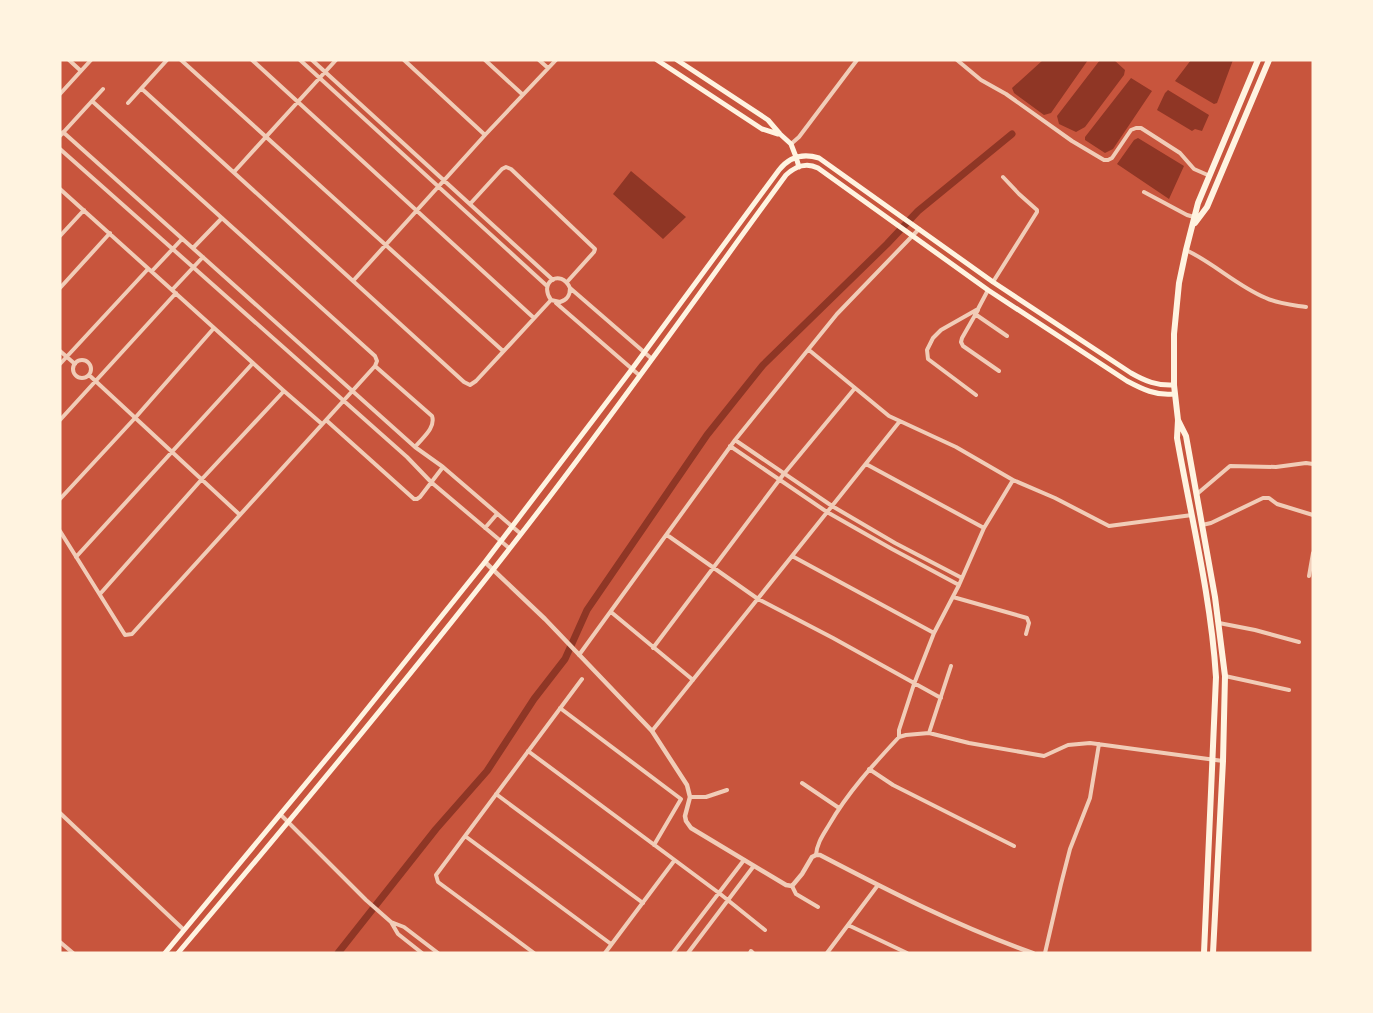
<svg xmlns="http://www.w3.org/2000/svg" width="1373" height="1013" font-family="'Fira Sans Condensed',sans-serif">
<rect width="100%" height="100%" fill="#c8553d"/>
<path fill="#8f3625" d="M1043,60H1088L1051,113L1044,115L1014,93L1012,88Z
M1100,60H1114L1125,70L1124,75L1085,127L1076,132L1059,124L1057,116Z
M1191,60H1233L1217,103L1214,104L1175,81Z
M1131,78L1152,91L1113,149L1105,153L1085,140V137Z
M1168,90L1209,115L1202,131L1195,129L1192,131L1157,110L1165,93Z
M1138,138L1184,166L1169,199L1117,164L1134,140Z
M631,171L686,217L663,239L613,194Z"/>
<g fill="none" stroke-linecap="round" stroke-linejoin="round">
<path stroke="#8f3625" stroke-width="7" d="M338,953L436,829L487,771L534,699L565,659L587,610L707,435L763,365L887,244L918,211L1012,134"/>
<path stroke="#f1ccb7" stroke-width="4" d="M69,60L81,71
M181,60L503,351
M252,60L534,318
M300,60L547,286
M312,60L553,280
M404,60L485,135
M485,60L522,94
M539,60L548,68
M957,60L981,80L1006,94L1072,141L1104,160H1108L1112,158L1131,130L1136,128H1141L1180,153L1194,169L1210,176
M142,89L464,382L470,385L476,381L551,300
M60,94L91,60
M92,101L375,356L377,361L375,366
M128,103L167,60
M63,132L415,447L443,467L521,534
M60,136L103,89
M791,144L799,137L857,60
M60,149L407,457L431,482L509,548
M234,172L336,60
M60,189L284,391L322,424
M1144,192L1187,215L1194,217
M470,204L502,169L506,167L511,169L595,249L594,252L567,282
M60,236L84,210
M193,248L222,218
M1186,250C1214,263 1237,286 1266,298C1278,304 1293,305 1306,307
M152,271L182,239
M353,281L485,135L556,60
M993,282L1037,212V210L1019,194L1003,177
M60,288L110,233
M570,288C570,296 567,300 560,302L551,300C538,282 561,268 570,288L652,359
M172,290L203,257
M556,303L639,375
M978,310L962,338L961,342L963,346L999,371
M975,314L1007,336
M809,350L889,416L956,447L1013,480L1055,498L1109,526L1192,515
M60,351L75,364
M73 369a9 9 0 1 1 18 0a9 9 0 1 1-18 0Z
M60,364L148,269
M375,366L432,416C436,428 422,438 415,447
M89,375L240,515
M976,395L928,359L927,350L933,338L941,330L978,309L988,290
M60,420L176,293
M326,420L414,499H417L420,497L443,467
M735,440L832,506L895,543L962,578
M730,446L827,512L892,549L959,585
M866,464L984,528
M1197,494L1230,466L1276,467L1306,463L1313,464
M60,499L135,418L214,328
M1202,525L1211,523L1263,498H1269L1277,504L1313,515
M485,528L497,514
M60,531L125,635L132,634L375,366
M667,535L758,599L833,638L941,698
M792,556L934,633
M76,557L253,363
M1309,576L1313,553
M100,594L202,479L284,391
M953,597L1027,618L1029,623L1026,634
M611,612L693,680
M1219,623L1255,630L1299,642
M653,648L783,475L855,388
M579,655L735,440L837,314L919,229
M1225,676L1289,690
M560,708L681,799L654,845
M652,731L900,421
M929,733L951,666
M899,737V730L914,684L934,633L959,585L984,528L1013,480
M528,751L719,893L765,930
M869,769L893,785L1014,846
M802,783L839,808
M496,794L643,903
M690,797H706L727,790
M60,813L184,930
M281,815L366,900L391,922L398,934L422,953
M465,836L611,944
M816,855C817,843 823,835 829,825C848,792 873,765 899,737L906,735L929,733L969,743L1044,756L1068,745L1090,743L1223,761
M792,886L796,894L818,907
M391,922L404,927L438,953
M848,925L907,953
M60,942L73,953
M534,953L438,882L436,875L582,679
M605,953L674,861
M673,953L744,860
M688,953L753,867
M750,953L751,951L753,953
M827,953L878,885
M1045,953L1061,884L1070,849L1090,798L1099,744"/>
<path stroke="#f1ccb7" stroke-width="4.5" d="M485,562L545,619L652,731L687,785L690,797L685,816L686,821L691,828L786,885L792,886L802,874L812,857L816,855H820C889,891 959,927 1033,953"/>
<path stroke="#fff3e0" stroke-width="5" d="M657,60L762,129L778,134
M677,60L768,120L780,134L791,144L796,157L799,167
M165,953L347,734L485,562L632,369L779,170C790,156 803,153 819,158L993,282L1131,373C1145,381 1157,386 1174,385
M178,953C295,815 410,677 521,534C612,417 698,295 786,175C796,166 806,162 818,168L988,290L1127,381C1142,389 1156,396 1174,394"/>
<path stroke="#fff3e0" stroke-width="6" d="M1195,223L1207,207L1269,60
M1178,420L1186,436L1215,597L1225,676L1223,761L1213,953
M1204,953L1216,677C1211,597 1191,517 1177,438L1178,420L1174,385V334L1179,283L1186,250L1198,203L1258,60"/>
</g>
<rect width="1373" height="1013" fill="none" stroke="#fff3e0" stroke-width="123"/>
</svg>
